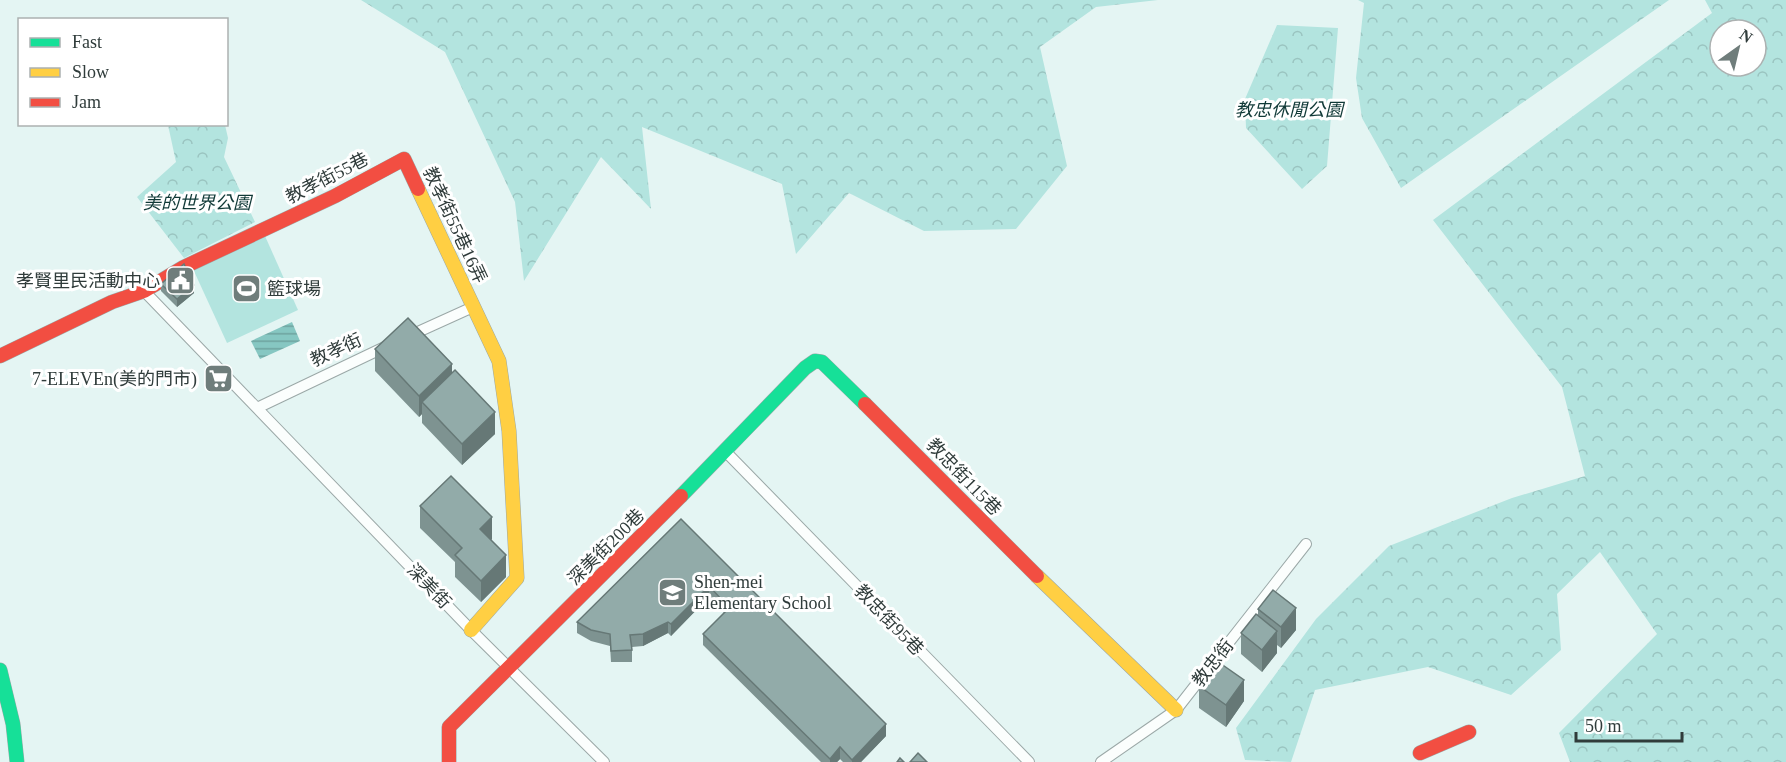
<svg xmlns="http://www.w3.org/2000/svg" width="1786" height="762" font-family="'Times New Roman','Noto Sans TC',serif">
<defs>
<pattern id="forest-crowns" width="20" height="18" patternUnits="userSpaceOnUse" patternTransform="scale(1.5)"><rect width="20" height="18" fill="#b3e4df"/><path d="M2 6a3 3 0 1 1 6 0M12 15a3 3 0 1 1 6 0" fill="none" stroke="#9ac4c0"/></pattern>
<pattern id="water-rules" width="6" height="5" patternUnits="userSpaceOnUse" patternTransform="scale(1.5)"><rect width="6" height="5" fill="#86c7c2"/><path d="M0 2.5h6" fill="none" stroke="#6ea39f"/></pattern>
</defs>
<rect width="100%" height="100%" fill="#e4f5f3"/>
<path fill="#b3e4df" d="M265,236L298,310L227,343L193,269Z"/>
<path fill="url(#forest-crowns)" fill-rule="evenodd" d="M361,0H1158L1096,7L1040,47L1067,166L1016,229L924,231L849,193L796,254L782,184L642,127L651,209L601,157L524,281L515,202L445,52Z
M1358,0H1669L1401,188L1362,118L1356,78L1364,3Z
M1705,0H1786V762H1570L1559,733L1657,634L1600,552L1557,594L1561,650L1511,695L1428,667L1315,690L1291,762L1245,760L1236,728L1316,619L1389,546L1512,498L1585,476L1562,387L1433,220L1712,13ZM1720,30H1756V66H1720Z
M1277,25L1338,28L1327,166L1302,189L1246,128L1245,99Z
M168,125H225L228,138L224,157L255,222L184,258L137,197L176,162Z"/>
<path fill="url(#water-rules)" d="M292,322L300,341L260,359L251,341Z"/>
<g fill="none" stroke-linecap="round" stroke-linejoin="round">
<defs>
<path id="street" d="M144,291L471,630L604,762
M409,336L473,307
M257,408L387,346
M725,451L1029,762
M1101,762L1176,710L1306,544"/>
<path id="fast" d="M681,496L805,368L815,361L822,362L865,404
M0,670L13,724L17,762"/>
<path id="slow" d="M418,189L499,361L509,431L517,578L471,630
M1037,576L1176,710"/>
<path id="jam" d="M0,356L112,302L144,291L184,267L335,196L404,159L418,189
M865,404L1037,576
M1420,753L1469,732
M449,762V727L681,496"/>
</defs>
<use href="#street" stroke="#9ba8a7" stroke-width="12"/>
<use href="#fast" stroke="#9ba8a7" stroke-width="15"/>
<use href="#slow" stroke="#9ba8a7" stroke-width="15"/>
<use href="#jam" stroke="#9ba8a7" stroke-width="15"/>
<use href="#street" stroke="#fbfefd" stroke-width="10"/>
<use href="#fast" stroke="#16e098" stroke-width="14"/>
<use href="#slow" stroke="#ffcf43" stroke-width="14"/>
<use href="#jam" stroke="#f24e42" stroke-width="14"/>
</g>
<path fill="#7e9391" d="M161,284L194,293L177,307L161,291Z
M375,349L452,373L495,434L462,465L422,423V414L419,417L375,371Z
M420,506L492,539L491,540L506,577L481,602L455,577V562L420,528Z
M681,519L886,736L861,762H843L840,759L837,762H821L703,645V634L724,613L709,597L671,636L668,633L643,646L632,647V662H611L610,646L591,641L577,633V622Z
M1258,609L1296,630L1281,648L1277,645V653L1262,672L1241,654V633L1258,616Z
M1199,686L1244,701L1226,727L1199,708Z"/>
<path fill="#667876" d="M194,285V293L177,307V299Z
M452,364V386L422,402V414L419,417V396Z
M495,412V434L462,465V444Z
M492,517V539L480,551V529Z
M506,555V577L481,602V581Z
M709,586V597L671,636V624Z
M1296,608V630L1281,648V627Z
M668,622V633L643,646V634Z
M1277,631V653L1262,672V650Z
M1244,680V701L1226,727V705Z
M886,724V736L861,762H852V760Z
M840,747V759L837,762H830V759Z"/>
<path fill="#92aba9" stroke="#667876" stroke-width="1.5" d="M184,264L194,285L177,299L161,284Z
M408,318L452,364L419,396L375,349Z
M455,370L495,412L462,444L422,402Z
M451,476L492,517L480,529L506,555L481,581L455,555L462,548L420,506Z
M681,519L886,724L852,760L840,747L830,759L703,634L726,611L725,603L709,586L671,624L668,622L643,634L630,635L632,650L611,651L610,634L591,630L577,622Z
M1273,590L1296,608L1281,627L1258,609Z
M1256,614L1277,631L1262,650L1241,633Z
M1217,661L1244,680L1226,705L1199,686Z
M918,753L927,762H910Z
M900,758L904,762H897Z"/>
<defs>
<symbol id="civic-square" viewBox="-11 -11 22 22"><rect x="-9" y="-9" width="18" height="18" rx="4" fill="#6f7d7b" stroke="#fff"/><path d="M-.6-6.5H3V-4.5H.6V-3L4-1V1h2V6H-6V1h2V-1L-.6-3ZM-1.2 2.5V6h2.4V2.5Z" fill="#fff"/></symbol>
<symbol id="stadium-square" viewBox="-11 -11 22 22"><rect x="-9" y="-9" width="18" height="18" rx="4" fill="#6f7d7b" stroke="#fff"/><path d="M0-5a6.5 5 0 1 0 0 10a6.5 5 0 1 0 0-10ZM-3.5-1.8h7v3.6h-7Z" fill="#fff"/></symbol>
<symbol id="supermarket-square" viewBox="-11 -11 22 22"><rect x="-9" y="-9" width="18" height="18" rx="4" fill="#6f7d7b" stroke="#fff"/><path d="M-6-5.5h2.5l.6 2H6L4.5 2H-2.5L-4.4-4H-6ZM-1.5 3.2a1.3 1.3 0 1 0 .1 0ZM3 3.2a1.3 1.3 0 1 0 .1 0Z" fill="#fff"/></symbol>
<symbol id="school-square" viewBox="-11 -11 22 22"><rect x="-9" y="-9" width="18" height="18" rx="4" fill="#6f7d7b" stroke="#fff"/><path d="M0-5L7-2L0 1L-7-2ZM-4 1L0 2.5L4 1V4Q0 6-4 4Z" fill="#fff"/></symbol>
</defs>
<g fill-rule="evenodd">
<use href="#civic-square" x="164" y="264" width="33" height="33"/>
<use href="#stadium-square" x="230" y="272" width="33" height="33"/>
<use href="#supermarket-square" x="202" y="362" width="33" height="33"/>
<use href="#school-square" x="656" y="576" width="33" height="33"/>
</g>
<g text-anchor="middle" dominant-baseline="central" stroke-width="6" stroke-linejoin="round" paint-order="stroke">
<g font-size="18" font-style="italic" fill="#103937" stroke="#fff">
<text x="1289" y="110">教忠休閒公園</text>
<text x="197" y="203">美的世界公園</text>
</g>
<g font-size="18" fill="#303c3b" stroke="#fff">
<text transform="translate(327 178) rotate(-27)">教孝街55巷</text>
<text transform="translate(455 225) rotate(65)">教孝街55巷16弄</text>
<text transform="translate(336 350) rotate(-25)">教孝街</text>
<text transform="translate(964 477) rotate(46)">教忠街115巷</text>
<text transform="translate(606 547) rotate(-45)">深美街200巷</text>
<text transform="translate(429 586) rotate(46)">深美街</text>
<text transform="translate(889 620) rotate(46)">教忠街95巷</text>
<text transform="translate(1213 663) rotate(-52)">教忠街</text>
</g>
<g font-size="18" fill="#303c3b" stroke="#fff" text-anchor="end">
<text x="160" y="281">孝賢里民活動中心</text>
<text x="267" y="289" text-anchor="start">籃球場</text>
<text x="197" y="379">7-ELEVEn(美的門市)</text>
<text x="694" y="582" text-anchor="start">Shen-mei<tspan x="694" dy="21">Elementary School</tspan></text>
</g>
</g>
<rect x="18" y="18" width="210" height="108" fill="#ffffff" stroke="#acb1b1" stroke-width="1.5"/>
<rect x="30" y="38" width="30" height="9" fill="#16e098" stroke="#acb1b1" stroke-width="1.5"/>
<text x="72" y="48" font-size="18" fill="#303c3b">Fast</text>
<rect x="30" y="68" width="30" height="9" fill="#ffcf43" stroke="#acb1b1" stroke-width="1.5"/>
<text x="72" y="78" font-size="18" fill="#303c3b">Slow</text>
<rect x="30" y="98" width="30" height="9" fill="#f24e42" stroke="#acb1b1" stroke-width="1.5"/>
<text x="72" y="108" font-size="18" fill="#303c3b">Jam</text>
<g transform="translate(1738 48) rotate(34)"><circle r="28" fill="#ffffff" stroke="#acb1b1" stroke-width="1.5"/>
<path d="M0-4.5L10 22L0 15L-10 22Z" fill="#6f7d7b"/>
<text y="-9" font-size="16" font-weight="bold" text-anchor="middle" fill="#303c3b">N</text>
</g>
<path d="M1576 732v9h106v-9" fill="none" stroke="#303c3b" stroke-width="3"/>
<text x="1585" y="732" font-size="18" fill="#303c3b" stroke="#ffffff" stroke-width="4.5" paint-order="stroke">50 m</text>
</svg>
